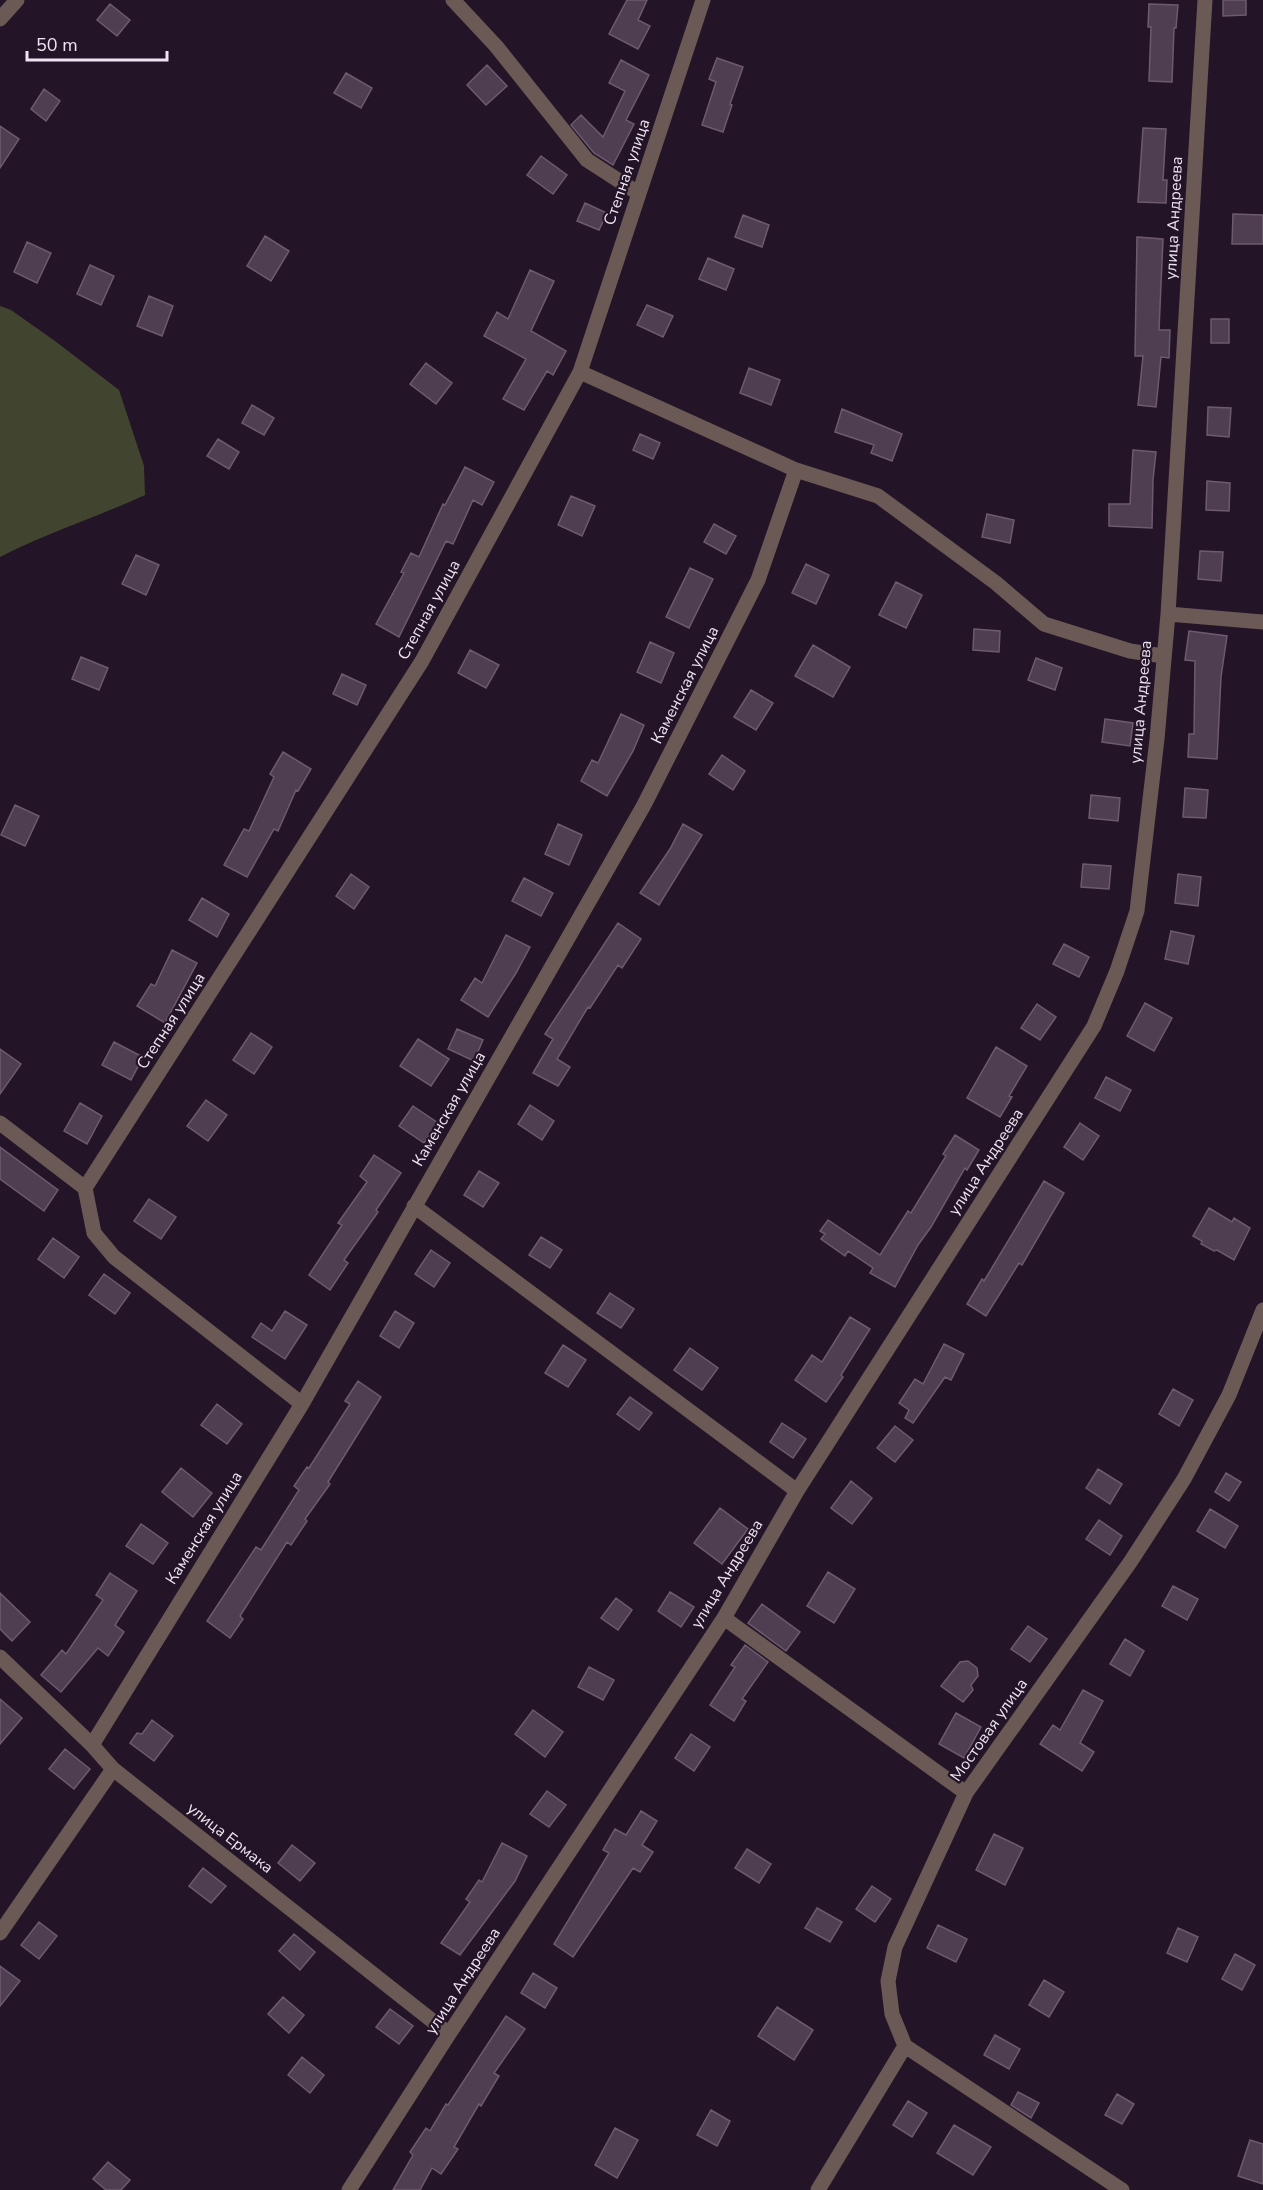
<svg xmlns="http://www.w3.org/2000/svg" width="1263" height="2190" font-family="'Nunito Sans',sans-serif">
<rect width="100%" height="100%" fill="#241427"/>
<path fill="#41452f" d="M0,306L11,310L55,341L119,390L144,466L145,495C97,517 47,533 0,557Z"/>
<path fill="#4f3d51" stroke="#6d5a70" stroke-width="1.5" d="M627,0H647L638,20L650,26L638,49L609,34Z
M1223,0H1246V15L1223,16Z
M110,4L130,20L117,36L97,20Z
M1149,4L1178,5L1176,28H1174L1172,82L1149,81L1151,27H1148Z
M717,58L743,67L730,104L732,105L723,132L702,125L716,82L709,79Z
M621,60L649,75L626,120L634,124L613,165L594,153L571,125L581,115L603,137L625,91L609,83Z
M487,65L507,86L486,105L467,85Z
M346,73L372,88L361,108L334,93Z
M44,89L60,101L46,121L31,109Z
M0,126L19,139L0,168Z
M1143,128L1166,129L1163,180H1167L1166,203L1138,202Z
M541,156L567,175L553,194L527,175Z
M585,203L607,213L599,230L577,221Z
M1233,214L1263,215V244H1232Z
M743,215L769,225L762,247L735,237Z
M265,236L289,251L271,281L247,266Z
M1137,237L1163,239L1159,330H1170L1169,358L1161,357L1156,407L1138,405L1143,356H1135Z
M27,242L51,253L37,283L14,272Z
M708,258L734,269L726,290L699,279Z
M90,265L114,276L101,305L77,294Z
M530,270L554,281L531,331L566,351L553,375L547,371L524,410L503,399L526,359L484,336L497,312L508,319Z
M149,296L173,306L162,336L137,326Z
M647,305L673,316L663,337L637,325Z
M1211,319H1229V343H1211Z
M426,363L452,383L436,404L410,384Z
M749,368L780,380L771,405L740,393Z
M252,405L274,418L264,435L242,423Z
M1208,407L1231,408L1229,437L1207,435Z
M842,409L902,434L892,461L871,453L874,445L835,432Z
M640,434L660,443L653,459L633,450Z
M218,439L239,452L229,469L207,456Z
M1133,450L1156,452L1153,480L1152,528L1109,526V504H1130Z
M465,467L494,482L482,505L473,500L453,544L446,541L399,637L376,624L404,573L401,572L411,553L419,557L443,504L445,505Z
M1207,481L1230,483L1229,511L1206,510Z
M571,496L595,506L582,536L558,525Z
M987,514L1014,520L1010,543L982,537Z
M714,524L736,536L726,554L704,542Z
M1200,551L1223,552L1221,581L1198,579Z
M136,555L159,565L146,595L122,584Z
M806,564L829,575L816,604L792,593Z
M690,568L713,579L689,628L666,617Z
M896,582L922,595L906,628L879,615Z
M974,629L1000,631L999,652L973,650Z
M1189,631L1227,636L1221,677L1217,759L1188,757L1189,734H1194L1195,661L1185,660Z
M650,642L674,653L661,683L637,672Z
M813,645L850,667L833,697L795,676Z
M470,650L499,665L486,688L458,673Z
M81,657L108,668L99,690L72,679Z
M1036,658L1062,668L1055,690L1028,680Z
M342,674L366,685L357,705L333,694Z
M751,690L773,703L756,730L734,717Z
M621,714L644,725L633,751L607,796L581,781L592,760L598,763Z
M1105,719L1133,723L1130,746L1102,742Z
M283,752L311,769L298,791L296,790L278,831L274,829L247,877L224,865L244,829L249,831L274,777L270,774Z
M722,755L745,771L733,790L709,774Z
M1185,788L1208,790L1206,818L1183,817Z
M1091,795L1120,798L1118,821L1089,818Z
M15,805L39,816L25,846L1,835Z
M558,824L582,835L569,865L545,854Z
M683,824L702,835L659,905L640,893L670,849Z
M1083,864L1111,866L1109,889L1081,887Z
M351,874L369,887L354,909L336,896Z
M1178,874L1201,877L1198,906L1175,903Z
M524,878L553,893L541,916L512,901Z
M202,898L229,914L217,937L189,920Z
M618,923L641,939L622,968L618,965L590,1008L588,1007L557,1059L570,1067L558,1086L533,1073L553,1039L545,1034Z
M1171,931L1194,936L1188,964L1165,959Z
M506,935L530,947L516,973L488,1017L461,1000L475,978L482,983Z
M1064,944L1089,957L1079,977L1053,964Z
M172,950L197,963L165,1023L137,1006L151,984L155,986Z
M1145,1003L1172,1018L1154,1051L1127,1036Z
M1037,1004L1056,1017L1040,1040L1021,1028Z
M457,1029L483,1040L474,1061L448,1049Z
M251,1033L272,1047L254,1074L233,1060Z
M418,1039L449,1059L431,1086L400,1066Z
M114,1042L143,1057L131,1080L102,1065Z
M996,1047L1027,1066L1009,1096L1012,1097L1000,1117L967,1098Z
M0,1049L21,1064L0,1094Z
M1106,1077L1131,1090L1120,1111L1095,1098Z
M206,1100L227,1115L208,1141L187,1126Z
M80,1103L102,1116L87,1144L64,1131Z
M530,1105L554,1121L542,1140L518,1124Z
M413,1106L438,1123L424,1143L399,1126Z
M1080,1123L1099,1136L1083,1160L1064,1147Z
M955,1135L979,1150L967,1170L965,1168L931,1227L918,1245L895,1287L870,1273L873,1268L848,1251L845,1256L821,1239L825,1234L820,1231L828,1220L880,1255L908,1211L911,1213L946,1156L943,1154Z
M0,1147L58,1190L44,1211L0,1179Z
M374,1155L401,1173L376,1210L378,1212L344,1260L348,1263L330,1290L309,1275L342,1225L338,1223L367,1182L360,1176Z
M479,1171L499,1183L483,1207L464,1195Z
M1044,1181L1064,1193L1022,1265L1019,1263L986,1316L967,1304L982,1279L984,1281Z
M149,1199L176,1217L161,1239L134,1221Z
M1209,1208L1232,1222L1234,1218L1250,1228L1234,1260L1217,1250L1214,1251L1201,1244L1202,1241L1193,1236Z
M541,1237L562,1250L550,1268L529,1255Z
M53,1238L79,1257L64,1278L38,1259Z
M431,1250L450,1263L434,1287L415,1274Z
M104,1274L130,1293L115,1314L89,1295Z
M610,1293L634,1309L621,1328L597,1313Z
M285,1311L307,1325L285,1359L252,1337L261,1323L272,1331Z
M395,1311L414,1323L399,1348L380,1336Z
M850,1317L870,1329L841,1375L843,1377L826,1402L795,1380L812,1355L822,1362Z
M944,1344L964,1354L951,1380L945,1377L913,1423L905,1418L909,1410L899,1403L915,1379L923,1384Z
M563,1345L586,1360L568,1387L545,1373Z
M690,1348L718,1368L702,1390L674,1370Z
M358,1381L381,1397L328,1482L330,1484L305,1519L307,1521L291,1545L287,1542L240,1616L243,1619L230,1638L207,1621L256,1547L261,1550L299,1490L294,1486L307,1467L309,1468L350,1404L345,1401Z
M1173,1389L1193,1400L1179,1426L1159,1414Z
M630,1397L652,1413L639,1430L617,1414Z
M217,1404L242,1424L227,1444L201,1425Z
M782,1423L806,1439L793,1458L770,1442Z
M895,1426L913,1440L895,1462L877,1448Z
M181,1468L212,1493L193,1517L162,1492Z
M1098,1469L1122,1484L1110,1504L1086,1488Z
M1226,1473L1241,1482L1229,1501L1215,1492Z
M851,1481L872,1498L852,1524L831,1508Z
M720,1508L748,1529L722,1564L694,1543Z
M1210,1509L1238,1526L1225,1548L1197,1531Z
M1099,1520L1122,1536L1110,1555L1086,1539Z
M141,1524L168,1543L153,1564L126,1546Z
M828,1572L855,1589L834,1623L807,1606Z
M110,1573L137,1591L115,1625L124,1632L108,1656L98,1648L61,1692L41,1675L62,1650L66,1654L103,1600L96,1595Z
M1173,1586L1198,1599L1187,1620L1162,1606Z
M670,1592L694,1607L681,1627L658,1611Z
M0,1593L30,1622L12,1641L0,1629Z
M616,1598L632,1610L618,1630L601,1618Z
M762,1604L800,1632L786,1651L748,1623Z
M1028,1626L1047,1639L1030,1662L1011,1649Z
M1125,1639L1144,1651L1130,1676L1110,1664Z
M745,1645L768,1662L742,1699L746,1701L734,1721L710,1705L735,1667L731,1665Z
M968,1661L977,1668L978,1676L971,1685L973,1690L963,1702L941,1686L960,1662Z
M589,1667L614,1680L603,1700L578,1687Z
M1083,1690L1103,1701L1080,1743L1094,1752L1082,1771L1040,1744L1053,1725L1060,1730Z
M0,1699L22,1718L0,1744Z
M533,1710L563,1732L545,1757L515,1734Z
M956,1713L981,1727L964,1758L939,1744Z
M152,1720L173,1736L154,1761L130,1743L137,1733L142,1734Z
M691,1734L710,1747L694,1771L675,1758Z
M65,1749L90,1769L74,1789L49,1769Z
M547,1791L566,1805L549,1827L530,1814Z
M641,1811L657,1821L642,1845L653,1852L640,1872L633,1868L573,1957L554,1944L609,1853L603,1850L615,1829L626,1835Z
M994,1834L1023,1848L1005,1885L976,1870Z
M502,1843L527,1856L515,1881L460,1955L441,1943L470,1902L466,1899L479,1880L482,1882Z
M292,1845L315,1863L300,1881L278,1863Z
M747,1849L771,1864L759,1883L735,1868Z
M203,1868L226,1886L211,1903L189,1886Z
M872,1886L891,1899L875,1922L856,1909Z
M817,1908L842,1922L830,1942L805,1928Z
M39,1922L57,1936L39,1959L21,1945Z
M938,1925L967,1939L956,1962L927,1948Z
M1178,1928L1198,1937L1187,1962L1167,1953Z
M294,1934L315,1952L300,1970L279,1951Z
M1235,1954L1255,1965L1242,1990L1222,1979Z
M0,1966L20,1981L0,2006Z
M533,1973L557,1988L545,2008L521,1993Z
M1044,1980L1064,1992L1049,2017L1029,2005Z
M283,1997L304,2015L289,2033L268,2014Z
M777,2007L813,2030L794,2060L758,2036Z
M390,2009L413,2026L399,2044L376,2027Z
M506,2016L525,2029L494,2073L499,2076L481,2106L479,2104L454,2147L458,2149L441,2174L432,2168L420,2190H393L413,2155L410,2152L426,2128L430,2131L446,2104L448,2105Z
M995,2035L1020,2049L1009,2069L984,2055Z
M302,2057L324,2075L310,2093L288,2075Z
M1018,2092L1039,2103L1031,2118L1011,2105Z
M1117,2094L1134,2104L1122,2124L1105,2115Z
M908,2101L927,2113L912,2137L893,2125Z
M711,2110L730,2121L717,2146L697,2135Z
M954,2125L991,2147L973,2175L937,2153Z
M615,2128L638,2140L617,2178L595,2165Z
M1250,2140L1263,2144V2184L1238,2176Z
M108,2162L130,2180L121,2190H106L93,2179Z"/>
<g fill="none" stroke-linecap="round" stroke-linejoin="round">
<path stroke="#6a5954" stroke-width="15" d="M453,0L496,46L587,160L638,193
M0,19L17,0
M580,372L796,470L878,496L996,583L1044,624L1130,651L1163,656
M1168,614L1263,622
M0,1123L85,1188L94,1233L114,1257L302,1404
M85,1188L422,661L580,372L703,0
M414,1206L797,1491
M724,1618L966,1793
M0,1657L92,1745L113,1769L449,2034
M92,1745L302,1404L644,805L758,580L796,470
M0,1933L113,1769
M905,2046L1122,2190
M349,2190L449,2034L724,1618L797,1491L1094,1026L1117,971L1137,911L1157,739L1168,614L1205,0
M818,2190L905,2046L892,2014L888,1981L895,1947L966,1793L1131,1561L1184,1479L1229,1395L1263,1310"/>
</g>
<g text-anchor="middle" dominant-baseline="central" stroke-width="4.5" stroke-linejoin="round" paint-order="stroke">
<g font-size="16" fill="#efe4f1" stroke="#241427">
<text transform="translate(627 172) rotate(-71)">Степная улица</text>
<text transform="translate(1174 218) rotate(-87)">улица Андреева</text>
<text transform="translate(429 610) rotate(-61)">Степная улица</text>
<text transform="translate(685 685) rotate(-63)">Каменская улица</text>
<text transform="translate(1141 702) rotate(-85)">улица Андреева</text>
<text transform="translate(171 1021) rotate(-57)">Степная улица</text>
<text transform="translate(449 1109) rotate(-60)">Каменская улица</text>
<text transform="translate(986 1162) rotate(-57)">улица Андреева</text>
<text transform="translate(204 1528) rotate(-58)">Каменская улица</text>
<text transform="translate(727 1574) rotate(-59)">улица Андреева</text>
<text transform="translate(989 1730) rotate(-55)">Мостовая улица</text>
<text transform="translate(230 1838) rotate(38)">улица Ермака</text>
<text transform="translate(463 1981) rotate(-57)">улица Андреева</text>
</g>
</g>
<path d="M27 51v9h140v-9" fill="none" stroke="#efe4f1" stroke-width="3"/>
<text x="36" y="51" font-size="18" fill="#efe4f1" stroke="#241427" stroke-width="4.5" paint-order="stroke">50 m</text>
</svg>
